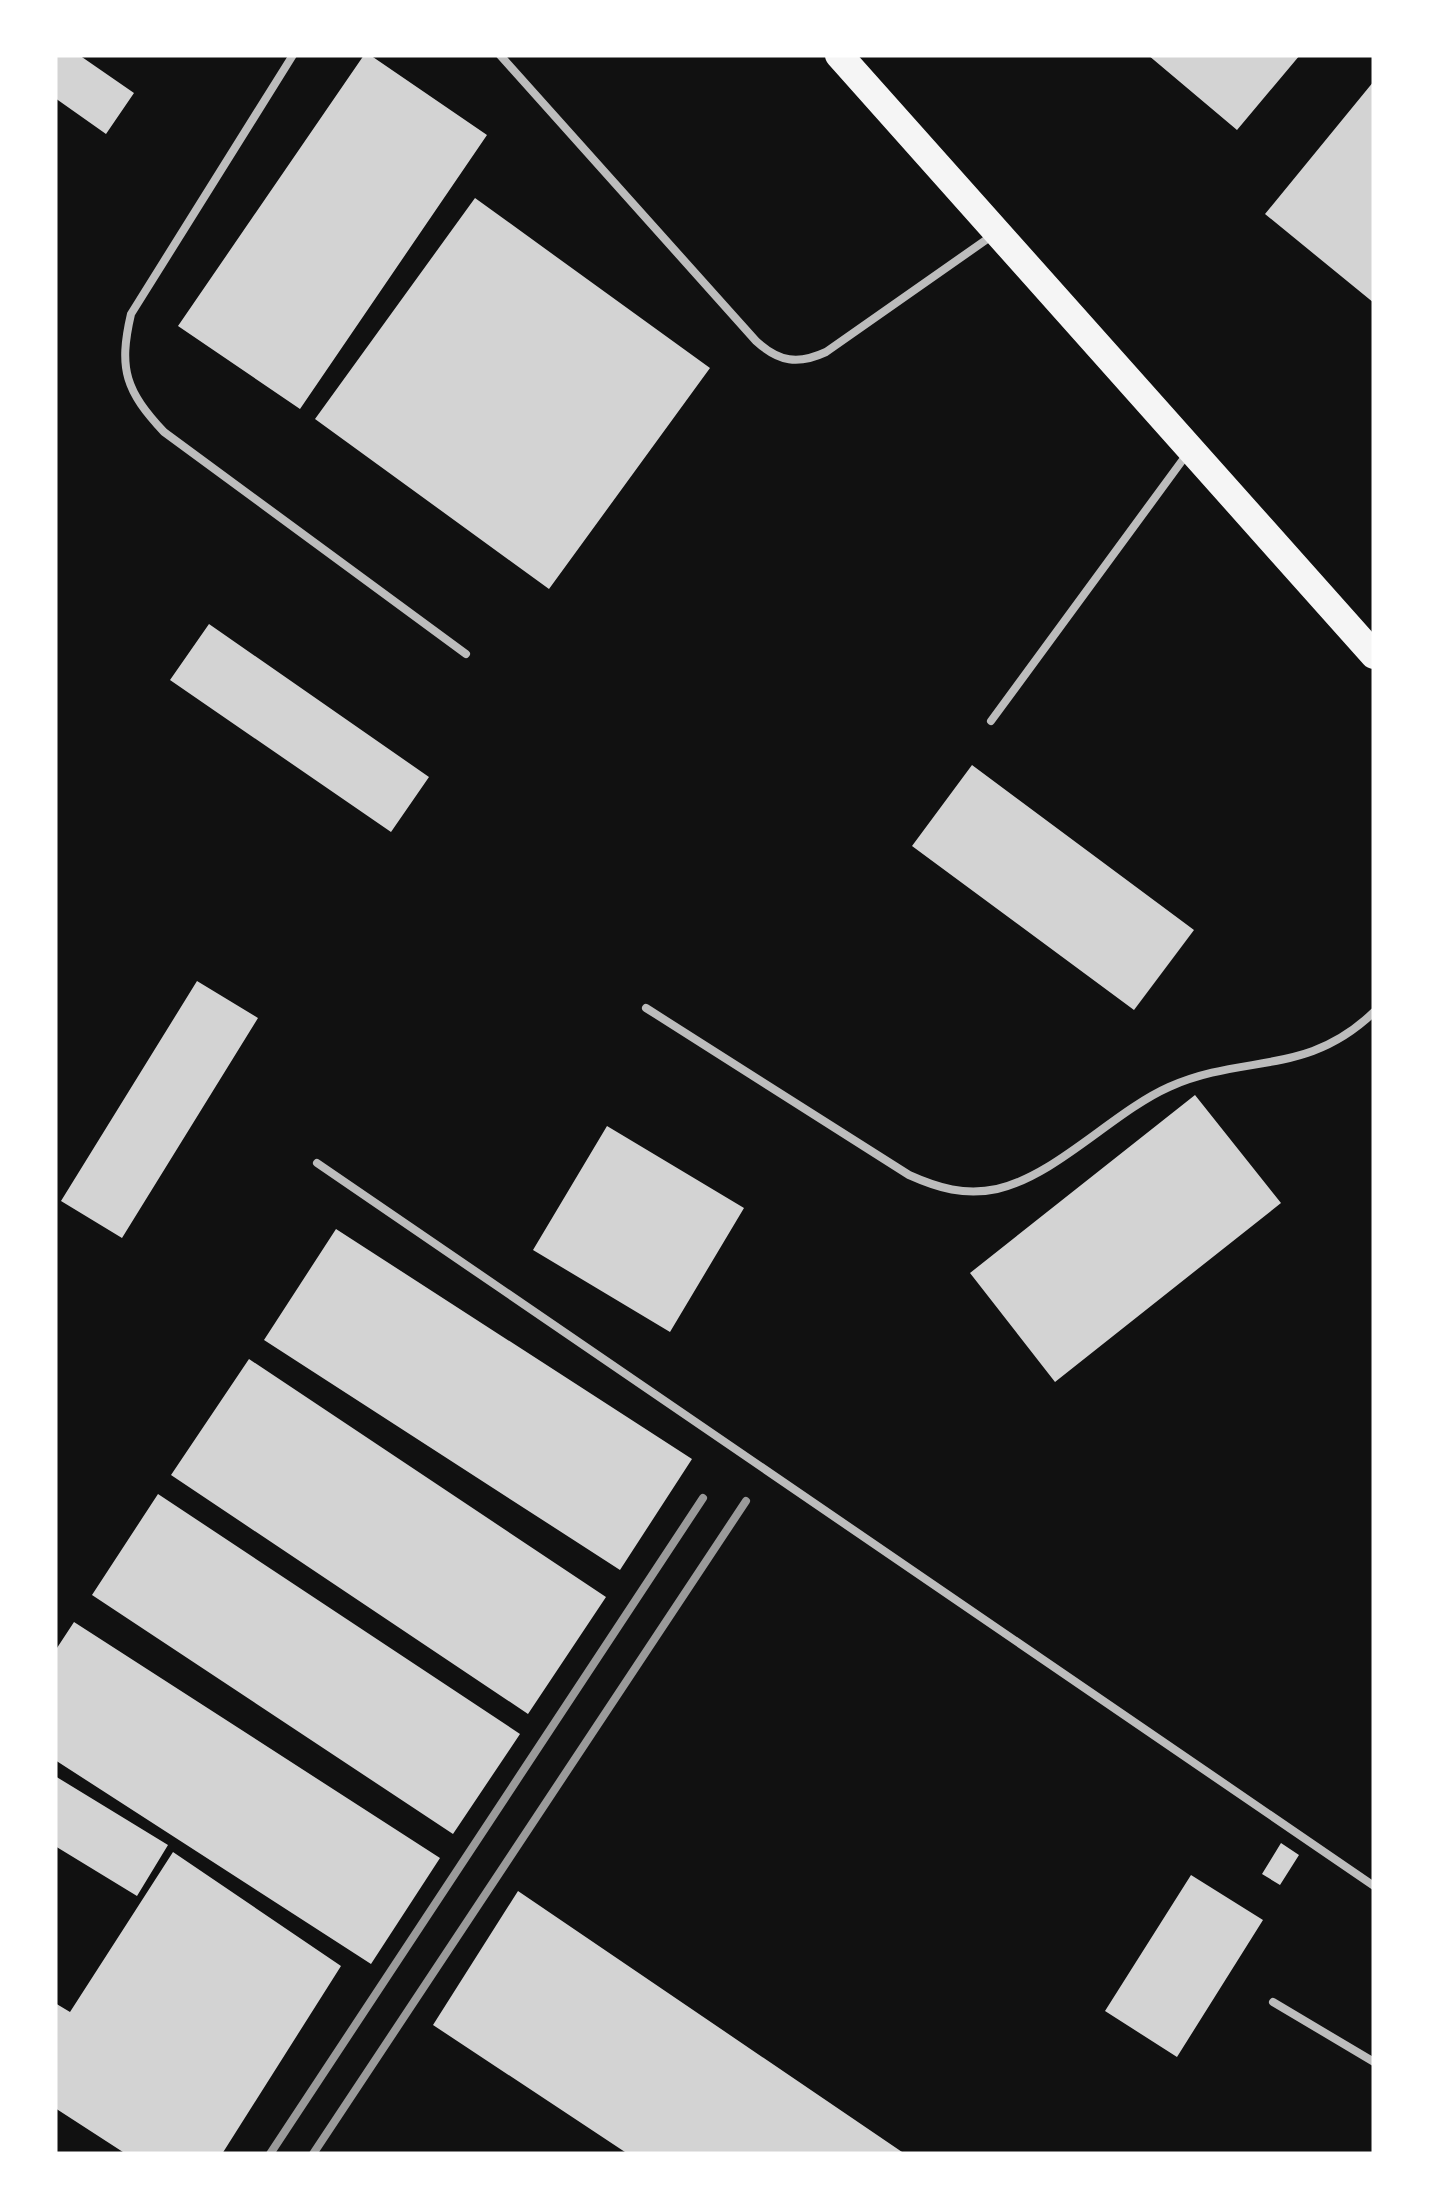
<svg xmlns="http://www.w3.org/2000/svg" width="1429" height="2209" font-family="'Work Sans',sans-serif">
<rect width="100%" height="100%" fill="#111"/>
<path fill="#d3d3d3" d="M55,55H79L134,93L106,134L55,98Z
M364,55H370L487,135L300,409L178,326Z
M1148,55H1300L1237,130Z
M1374,81V303L1265,214Z
M475,198L710,368L549,589L315,419Z
M209,624L429,777L391,832L170,680Z
M972,765L1194,930L1134,1010L912,846Z
M197,981L258,1018L122,1238L61,1201Z
M1195,1095L1281,1203L1055,1382L970,1273Z
M607,1126L744,1208L670,1332L533,1250Z
M336,1229L692,1459L620,1570L264,1340Z
M249,1359L606,1597L528,1714L171,1475Z
M158,1494L520,1734L453,1834L92,1595Z
M74,1622L440,1858L371,1964L55,1760V1651Z
M55,1776L168,1845L137,1896L55,1846Z
M1281,1843L1299,1855L1280,1885L1262,1874Z
M173,1852L341,1966L222,2154H126L55,2108V2003L70,2012Z
M1191,1875L1263,1920L1177,2057L1105,2011Z
M518,1891L905,2154H628L433,2025Z"/>
<g fill="none" stroke-linecap="round" stroke-linejoin="round">
<path stroke="#bcbcbc" stroke-width="8" d="M293,55L131,314C118,370 126,391 164,432L466,654
M500,55L756,341C779,362 798,365 826,352L993,235
M991,721L1187,454
M646,1008L909,1175C938,1188 965,1196 997,1189C1057,1175 1113,1112 1169,1087C1246,1053 1306,1077 1374,1012
M317,1163L1374,1886
M1273,2002L1374,2062"/>
<path stroke="#f5f5f5" stroke-width="28" d="M839,55L1374,655"/>
<path stroke="#9a9a9a" stroke-width="8" d="M270,2154L703,1498
M313,2154L746,1501"/>
</g>
<rect width="1429" height="2209" fill="none" stroke="#ffffff" stroke-width="115"/>
</svg>
